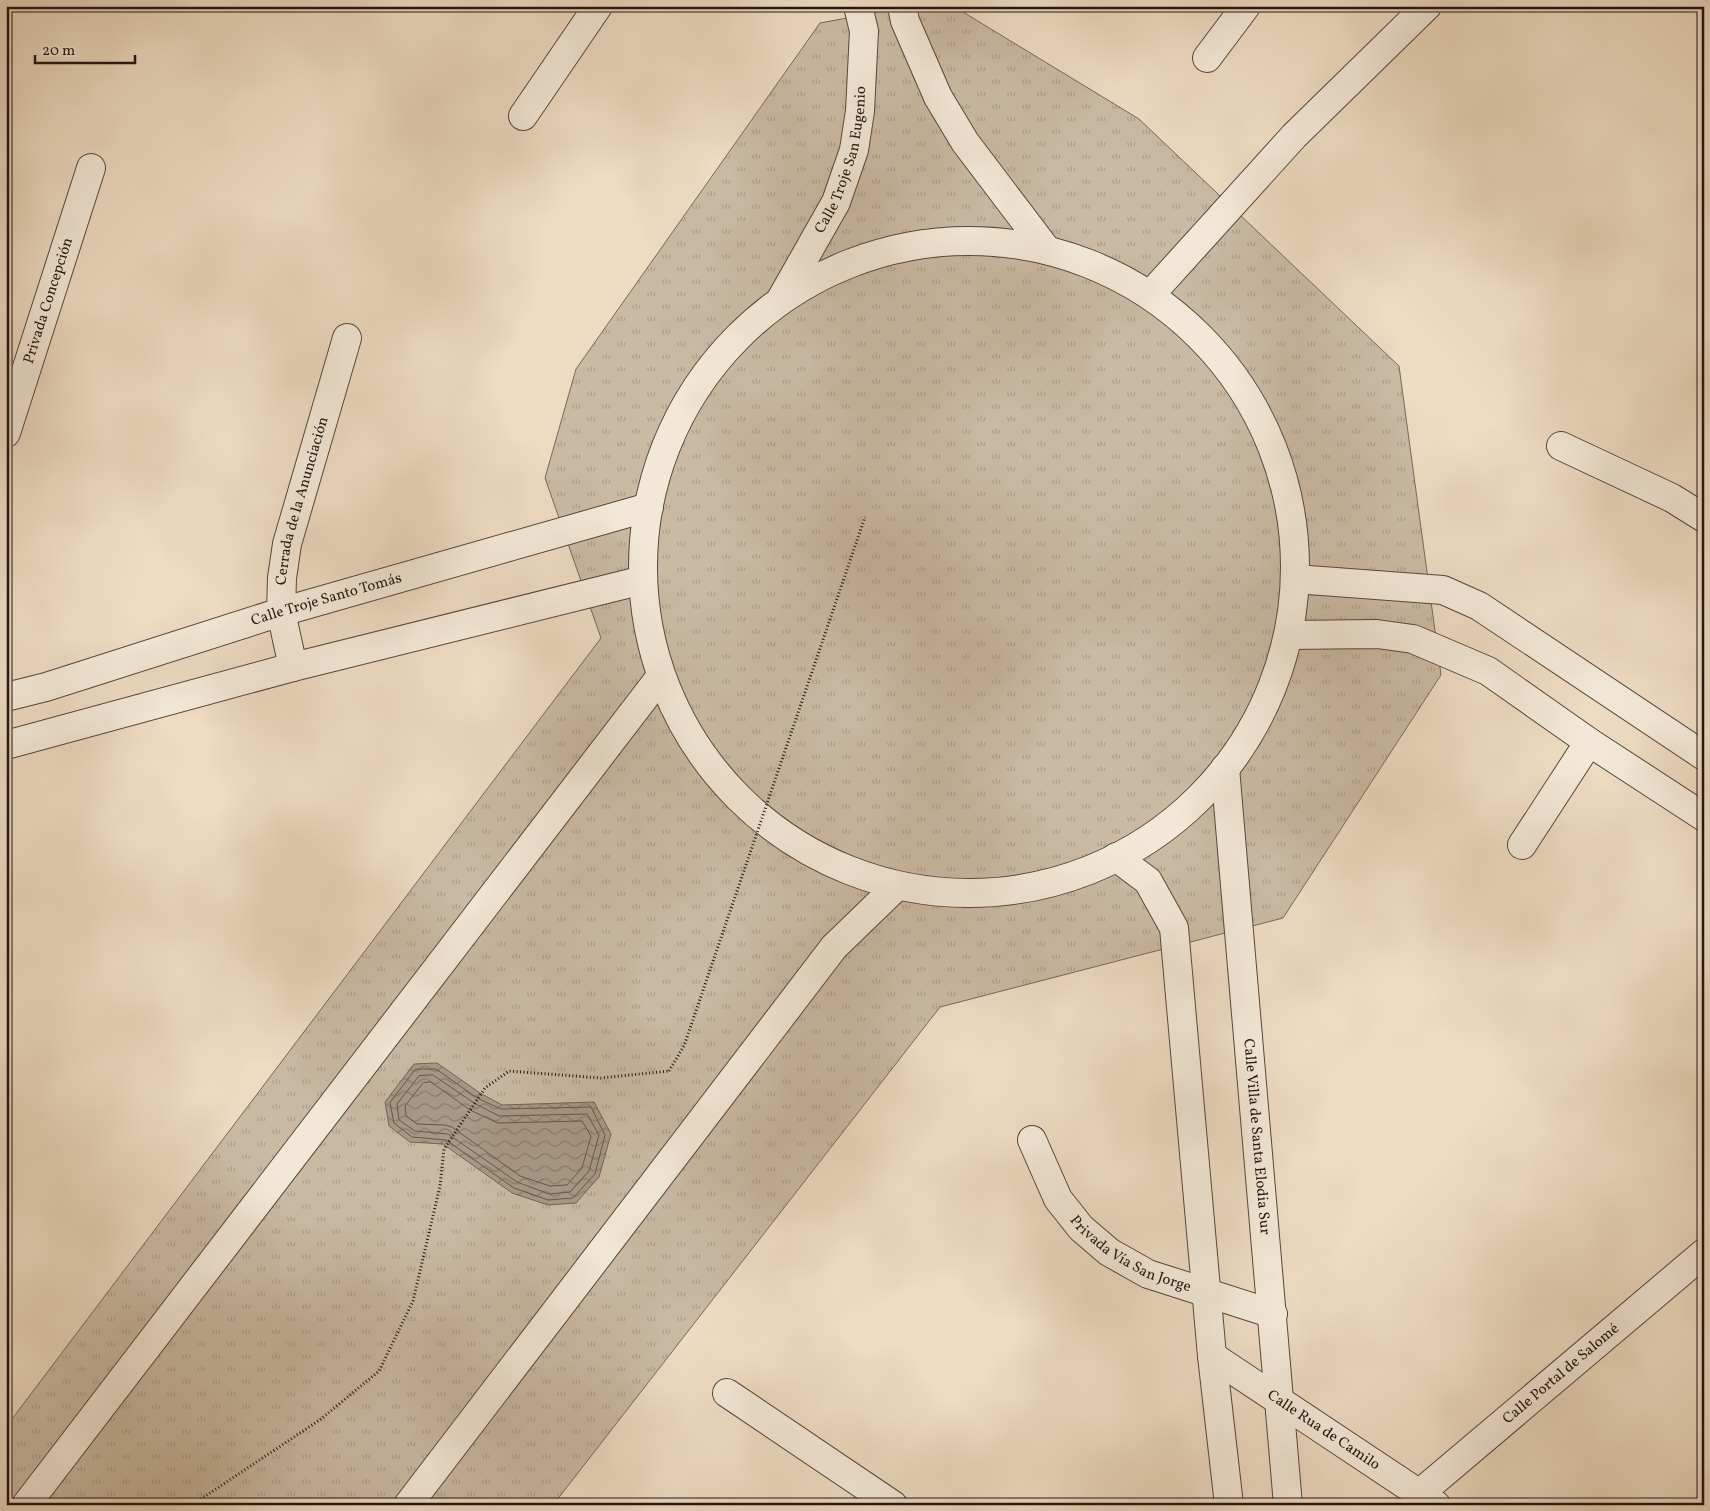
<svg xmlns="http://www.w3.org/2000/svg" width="1710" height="1511" font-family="Vollkorn,serif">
<defs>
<pattern id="grass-tufts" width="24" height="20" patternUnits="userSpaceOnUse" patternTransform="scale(1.25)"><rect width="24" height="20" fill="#cabaa4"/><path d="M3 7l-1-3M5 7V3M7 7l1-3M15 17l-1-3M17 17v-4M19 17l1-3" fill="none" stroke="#ad9f8c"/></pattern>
<pattern id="water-waves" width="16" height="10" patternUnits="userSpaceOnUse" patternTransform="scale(1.25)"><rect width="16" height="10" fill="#a89886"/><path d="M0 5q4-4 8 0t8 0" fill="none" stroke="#887b6c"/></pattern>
</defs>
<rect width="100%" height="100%" fill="#eddbc2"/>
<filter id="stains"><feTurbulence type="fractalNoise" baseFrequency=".004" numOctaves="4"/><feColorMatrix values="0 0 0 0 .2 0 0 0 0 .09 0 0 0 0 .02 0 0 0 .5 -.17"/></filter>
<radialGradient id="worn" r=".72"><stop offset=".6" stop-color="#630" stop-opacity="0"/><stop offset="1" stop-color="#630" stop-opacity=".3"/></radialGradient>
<path fill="url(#grass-tufts)" stroke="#76685b" d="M913,6H953L1139,119L1399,366L1441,675L1283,918L940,1007L553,1505H6V1427L601,638L545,478L576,369L820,23Z"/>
<path fill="url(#water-waves)" stroke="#726458" d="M437,1063L480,1093L502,1105L594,1102L611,1134L599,1177L576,1203L548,1205L512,1193L443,1144L410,1142L389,1126L385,1102L414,1064Z"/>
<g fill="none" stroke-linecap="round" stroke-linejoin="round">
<path stroke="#65574c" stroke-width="1" d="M416,1069H436L477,1098L501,1109L591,1107L605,1135L595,1174L573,1198L548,1200L514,1188L446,1140L412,1137L394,1123L390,1103Z
M433,1075L474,1103L499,1116L587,1114L599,1135L589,1171L570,1192L549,1194L517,1182L448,1134L415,1131L399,1120L397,1104L419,1076Z
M431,1082L470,1110L498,1123L582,1121L591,1136L582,1168L567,1185L550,1186L520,1176L452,1127L445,1125L417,1124L406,1116L405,1106L423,1083Z"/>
<defs>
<g id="minor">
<path d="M902,6L905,21L938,97L965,142L1046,249"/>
<path d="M1207,58L1246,6"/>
<path d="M523,116L598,6"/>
<circle cx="969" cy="567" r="326"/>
<path d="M1151,294L1294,136L1427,6"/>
<path id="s1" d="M780,301L836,202L854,150L860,111L864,31L858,6"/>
<path id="s2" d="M6,433L91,168"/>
<path d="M1561,446L1672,498L1704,518"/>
<path d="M1295,579L1443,590L1479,606L1704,756"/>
<path d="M1288,635L1377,634L1413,639L1488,671L1589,742L1704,817"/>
<path id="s3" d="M293,667L281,612L282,578L287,544L347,338"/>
<path id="s4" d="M6,697L46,687L281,612L649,507"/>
<path d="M6,745L293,667L643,580"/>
<path id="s5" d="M1225,768L1288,1505"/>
<path d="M1522,845L1589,742"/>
<path d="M1116,857L1148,881L1174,928L1212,1356L1229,1505"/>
<path id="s6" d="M1032,1140L1058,1199L1081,1228L1109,1252L1148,1274L1273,1314"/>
<path id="s7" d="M1212,1356L1436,1505"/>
<path d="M727,1393L893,1505"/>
<path id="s8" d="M1419,1494L1704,1253"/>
<path d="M26,1505L661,676"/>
<path d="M408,1505L834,947L895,888"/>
</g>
</defs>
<use href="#minor" stroke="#55473e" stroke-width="30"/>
<path stroke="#221612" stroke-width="3" stroke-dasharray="1 2.5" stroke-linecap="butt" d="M192,1505L321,1419L379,1371L413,1301L440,1186L444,1149L485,1088L509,1071L601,1078L669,1071"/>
<use href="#minor" stroke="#f3e8d7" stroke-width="28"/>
<path stroke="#221612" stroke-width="3" stroke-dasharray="1 2.5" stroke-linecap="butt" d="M669,1071L684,1046L865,517"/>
</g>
<g text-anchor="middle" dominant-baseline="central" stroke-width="4" stroke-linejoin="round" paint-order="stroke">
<g font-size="15" fill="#221612" stroke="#f3e8d7">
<text stroke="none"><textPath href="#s1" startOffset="156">Calle Troje San Eugenio</textPath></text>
<text stroke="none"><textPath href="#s2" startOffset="139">Privada Concepción</textPath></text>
<text stroke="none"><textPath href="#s3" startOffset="170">Cerrada de la Anunciación</textPath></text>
<text stroke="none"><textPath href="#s4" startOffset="335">Calle Troje Santo Tomás</textPath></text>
<text stroke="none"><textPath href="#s5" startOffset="370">Calle Villa de Santa Elodia Sur</textPath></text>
<text stroke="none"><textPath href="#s6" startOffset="158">Privada Vía San Jorge</textPath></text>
<text stroke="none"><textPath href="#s8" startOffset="186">Calle Portal de Salomé</textPath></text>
<text stroke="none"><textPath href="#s7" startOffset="134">Calle Rua de Camilo</textPath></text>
</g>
</g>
<rect width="1710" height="1511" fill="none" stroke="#eddbc2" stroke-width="25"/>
<rect x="8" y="8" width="1695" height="1496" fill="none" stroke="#221612" stroke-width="2.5"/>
<rect x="12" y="12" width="1685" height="1486" fill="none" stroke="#221612"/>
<path d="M35 55v8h100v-8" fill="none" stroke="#221612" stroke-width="2.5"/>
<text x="42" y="55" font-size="15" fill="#221612" stroke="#f3e8d7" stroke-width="4" paint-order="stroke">20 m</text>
<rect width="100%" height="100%" filter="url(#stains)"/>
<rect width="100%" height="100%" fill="url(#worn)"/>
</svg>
